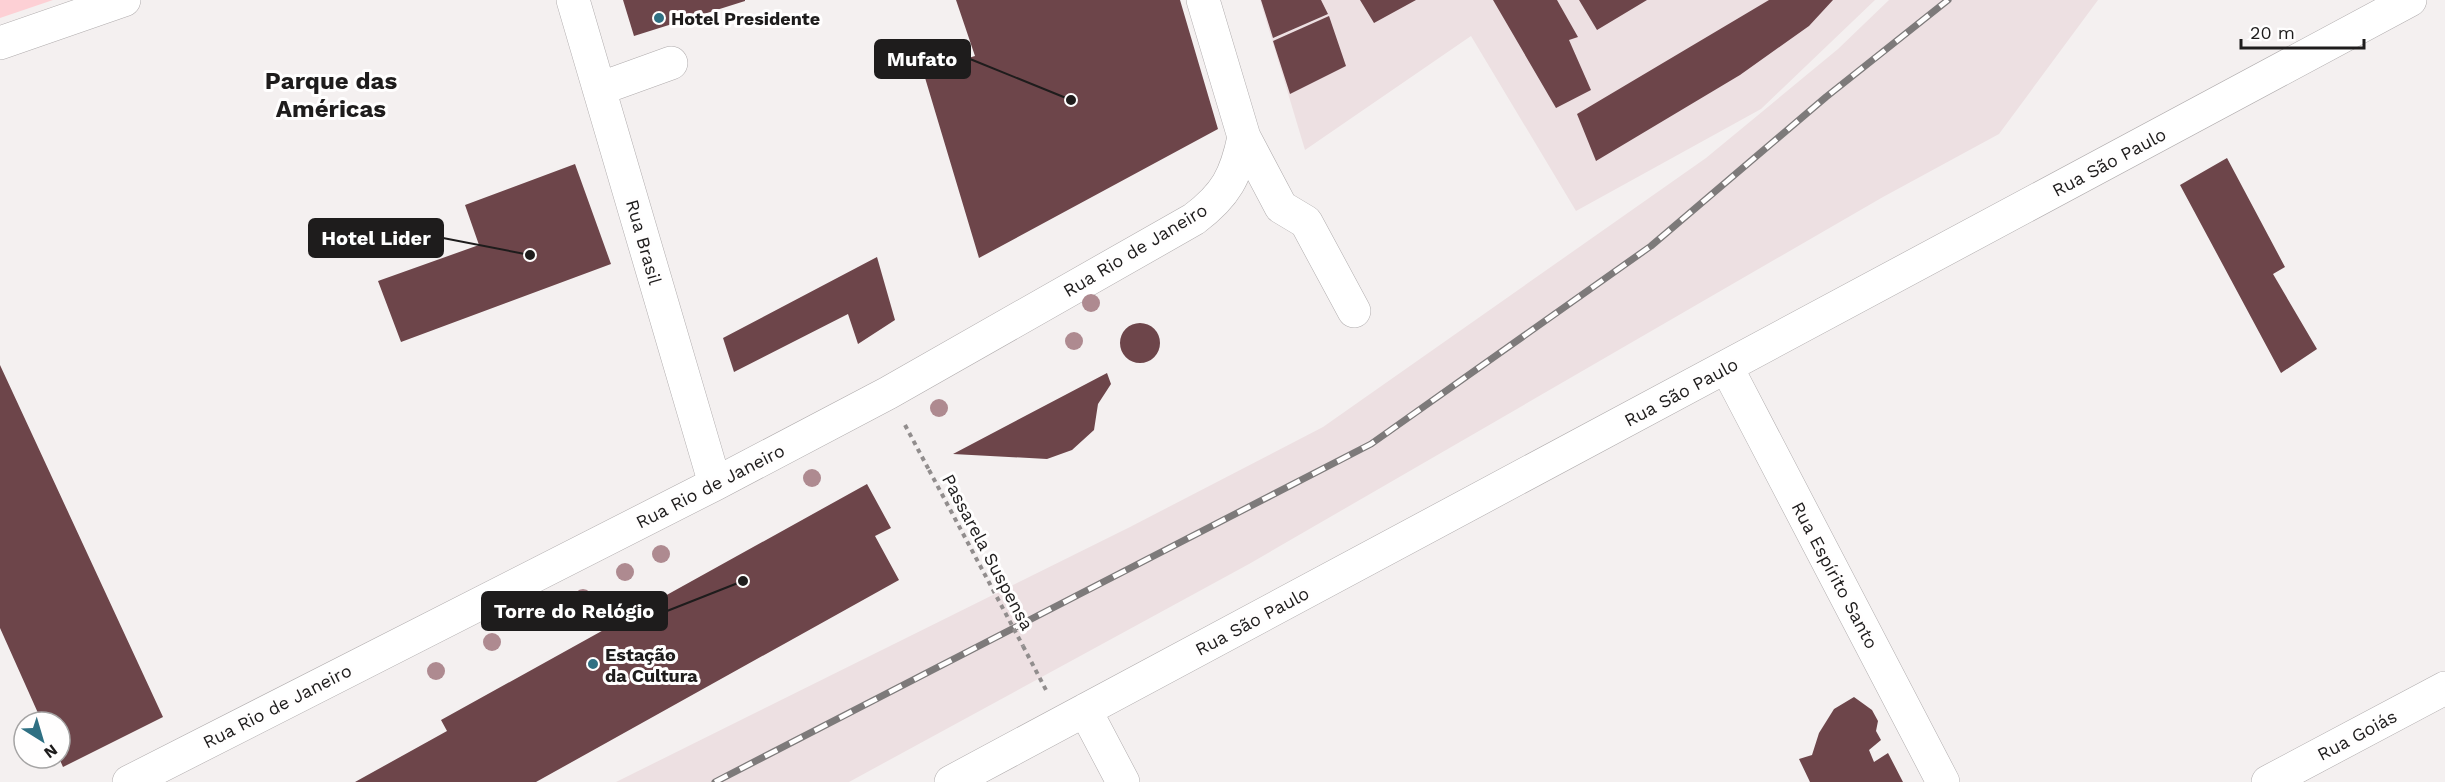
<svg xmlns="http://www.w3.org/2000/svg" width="2445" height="782" font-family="'Work Sans',sans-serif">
<rect width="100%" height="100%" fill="#f4f0f0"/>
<path fill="#ede0e2" d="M1260,0H1875L1761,109L1576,211L1471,36L1305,150Z
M1889,0H2098L1999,134L1883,197L1249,564L849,782H616L1130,527L1323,427L1706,158L1838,49Z"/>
<path fill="#fdd0d5" d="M0,0H53L0,18Z"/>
<path fill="#6d454a" d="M623,0H745V1L634,36Z
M956,0H1180L1218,129L979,258L923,71L975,56Z
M1261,0H1321L1328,14L1273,38Z
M1360,0H1416L1374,23Z
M1493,0H1557L1578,37L1569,40L1591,90L1556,108Z
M1579,0H1647L1597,30Z
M1769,0H1833L1809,26L1740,75L1596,161L1577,114Z
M1329,16L1346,66L1290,94L1273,41Z
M2227,158L2285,267L2273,274L2317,349L2281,373L2180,185Z
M575,164L611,264L401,342L378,281L479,245L465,205Z
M877,257L895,320L858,344L848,314L734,372L723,338Z
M1120 343a20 20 0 1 1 40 0a20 20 0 1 1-40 0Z
M0,365L163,717L63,767L59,758L60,722H42L0,628Z
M1107,373L1111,384L1098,404L1094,430L1072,450L1047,459L953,454Z
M867,484L891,528L875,536L899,580L536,782H355L447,731L441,720Z
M1854,697L1872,710L1878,721L1876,731L1881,740L1869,750L1874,762L1888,753L1903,782H1810L1799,759L1812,755L1819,733L1834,709Z"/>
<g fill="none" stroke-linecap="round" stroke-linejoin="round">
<defs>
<path id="minor" d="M573,0L715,484
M1203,0L1244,137L1281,207L1306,222L1354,311
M0,43L124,0
M599,89L671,63
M1727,368L1943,782
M1085,710L1123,782
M129,782L715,484L888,393L1194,219C1226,195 1236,176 1244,137
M951,782L2410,0
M2268,782L2445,688"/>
</defs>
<use href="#minor" stroke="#b0acad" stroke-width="34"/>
<path stroke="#918d8d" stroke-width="4" stroke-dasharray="4.5 4.5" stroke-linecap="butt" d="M905,425L929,470
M1023,646L1046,690"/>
<use href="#minor" stroke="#fff" stroke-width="33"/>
<defs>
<path id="rail" d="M715,782L1371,444L1651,246L1826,97L1948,0"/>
</defs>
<use href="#rail" stroke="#7d7a7a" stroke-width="7"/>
<use href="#rail" stroke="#fffefe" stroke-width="4.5" stroke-dasharray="14" stroke-linecap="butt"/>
<path stroke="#918d8d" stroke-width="4" stroke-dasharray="4.5 4.5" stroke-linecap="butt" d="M929,470L1023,646"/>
</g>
<g fill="#ae8a90">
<circle cx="1091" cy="303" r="9"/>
<circle cx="1074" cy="341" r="9"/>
<circle cx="939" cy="408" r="9"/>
<circle cx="812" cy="478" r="9"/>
<circle cx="661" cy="554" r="9"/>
<circle cx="625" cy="572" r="9"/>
<circle cx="583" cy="598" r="9"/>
<circle cx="492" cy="642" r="9"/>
<circle cx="436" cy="671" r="9"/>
</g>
<g fill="#2f7083" stroke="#fffefe" stroke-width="2">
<circle cx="659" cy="18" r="6"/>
<circle cx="593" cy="664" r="6"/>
</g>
<g text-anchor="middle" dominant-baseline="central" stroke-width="6" stroke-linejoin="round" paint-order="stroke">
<g font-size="18" font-weight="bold" fill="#1e1c1c" stroke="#fffefe" text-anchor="start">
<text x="671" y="18">Hotel Presidente</text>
<text x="605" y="654">Estação<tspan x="605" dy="21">da Cultura</tspan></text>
</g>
<g font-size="18" fill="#1e1c1c" stroke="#fffefe">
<text transform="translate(2109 162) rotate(-28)">Rua São Paulo</text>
<text transform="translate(644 242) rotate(74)">Rua Brasil</text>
<text transform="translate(1135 250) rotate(-31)">Rua Rio de Janeiro</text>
<text transform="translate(1681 392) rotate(-28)">Rua São Paulo</text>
<text transform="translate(710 486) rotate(-27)">Rua Rio de Janeiro</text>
<text transform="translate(988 552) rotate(62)">Passarela Suspensa</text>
<text transform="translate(1835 575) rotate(62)">Rua Espírito Santo</text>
<text transform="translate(1252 621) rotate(-28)">Rua São Paulo</text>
<text transform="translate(277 706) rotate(-27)">Rua Rio de Janeiro</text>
<text transform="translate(2357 735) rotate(-28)">Rua Goiás</text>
</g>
<g font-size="24" font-weight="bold" fill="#1e1c1c" stroke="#fffefe">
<text x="331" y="81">Parque das<tspan x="331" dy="28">Américas</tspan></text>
</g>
</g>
<path fill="none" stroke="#1e1c1c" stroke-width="2" d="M1071 100L970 59M530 255L443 238M743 581L667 611"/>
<g fill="#1e1c1c" stroke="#fffefe" stroke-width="2">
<circle cx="1071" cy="100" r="6"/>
<circle cx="530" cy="255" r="6"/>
<circle cx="743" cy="581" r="6"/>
</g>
<g fill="#1e1c1c" stroke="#1e1c1c" stroke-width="2">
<rect x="875" y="40" width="95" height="38" rx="6"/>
<rect x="309" y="219" width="134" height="38" rx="6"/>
<rect x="482" y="592" width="185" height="38" rx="6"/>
</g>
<g font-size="20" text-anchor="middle" font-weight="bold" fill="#fff">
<text x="922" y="66">Mufato</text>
<text x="376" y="245">Hotel Lider</text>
<text x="574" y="618">Torre do Relógio</text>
</g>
<g transform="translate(42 740) rotate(143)"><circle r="28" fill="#fffefe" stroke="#a5a4a4" stroke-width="1.5"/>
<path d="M0-4.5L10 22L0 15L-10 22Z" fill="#2f7083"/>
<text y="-9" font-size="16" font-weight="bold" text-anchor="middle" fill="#1e1c1c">N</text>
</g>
<path d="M2241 39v9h123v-9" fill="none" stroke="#1e1c1c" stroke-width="3"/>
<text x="2250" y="39" font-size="18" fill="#1e1c1c" stroke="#fffefe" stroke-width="4.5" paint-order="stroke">20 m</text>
</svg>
